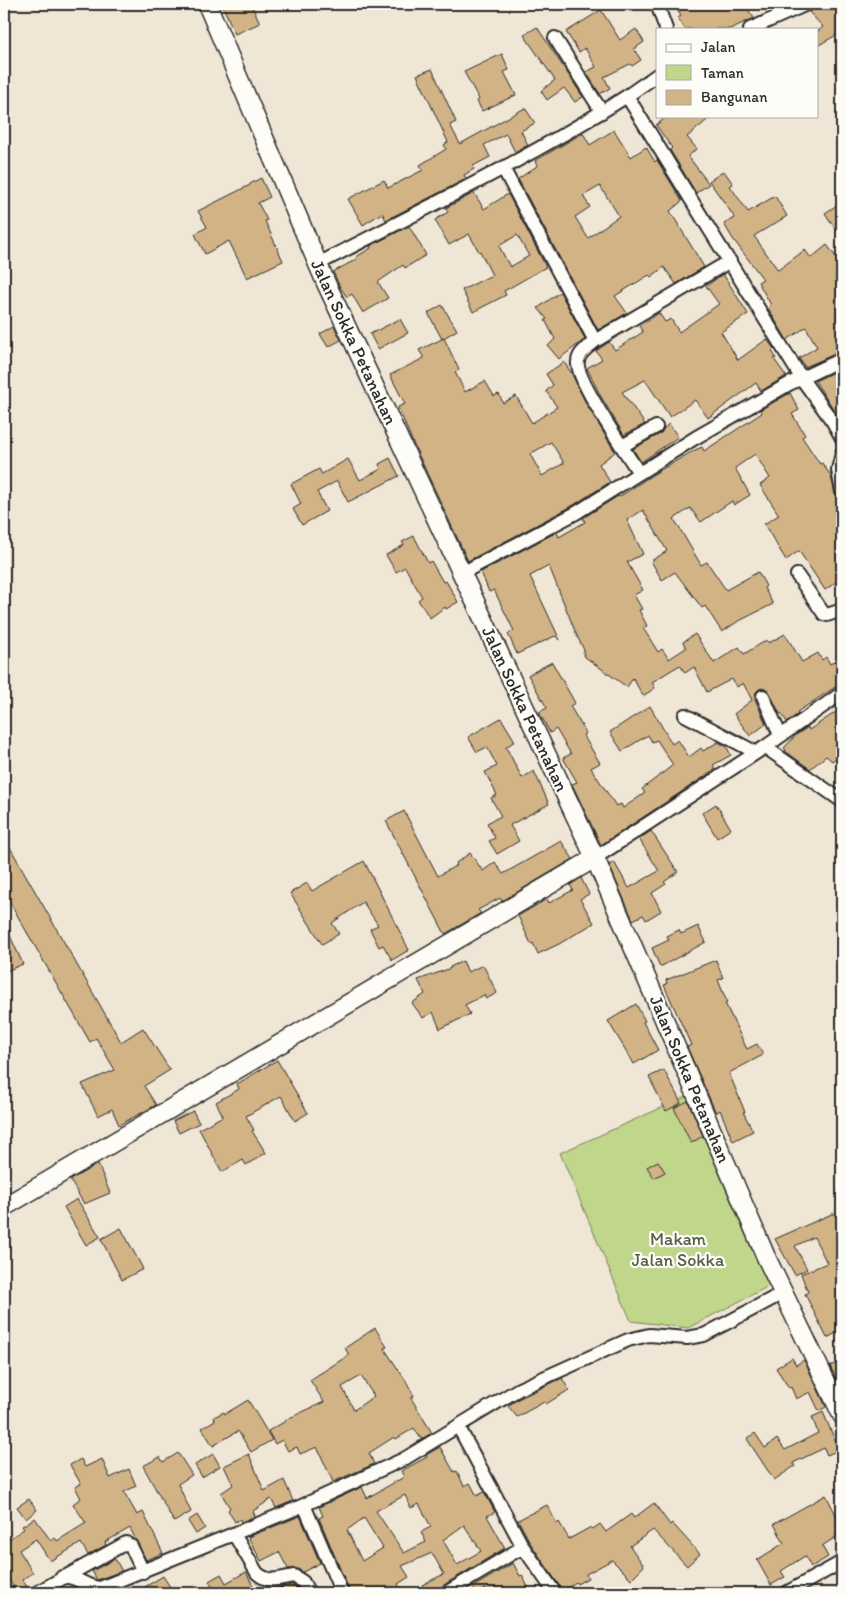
<svg xmlns="http://www.w3.org/2000/svg" width="846" height="1597" font-family="Itim,sans-serif">
<rect width="100%" height="100%" fill="#f0e6d5"/>
<filter id="ink" filterUnits="userSpaceOnUse"><feTurbulence type="fractalNoise" baseFrequency=".02" numOctaves="2"/><feDisplacementMap in="SourceGraphic" scale="10" xChannelSelector="R" yChannelSelector="G"/><feConvolveMatrix kernelMatrix="1 2 1 2 8 2 1 2 1" color-interpolation-filters="sRGB"/></filter>
<g filter="url(#ink)">
<path fill="#c0d68b" stroke="#76805b" d="M690,1095L771,1285L688,1328L631,1321L560,1153Z"/>
<path fill="#d2b386" stroke="#2b2b2b" fill-rule="evenodd" d="M222,4H251L260,23L235,34Z
M673,4H744L754,18L730,29H685L678,18L681,16Z
M828,4H842V32L817,46V32L823,27L809,12L818,6L820,8Z
M601,10L620,40L636,29L644,42L634,49L641,60L632,66L630,64L604,77L610,88L600,94L586,72L596,67L585,48L579,52L566,32Z
M537,27L583,97L575,102L564,88L547,100L541,91L555,80L524,35Z
M502,54L509,70L504,72L516,95L482,111L477,101L479,99L464,72Z
M432,69L456,122L450,125L460,144L525,108L535,123L521,131L528,145L515,152L506,134L484,145L490,157L473,166L474,169L464,175L466,179L386,220L382,213L363,225L348,199L384,180L388,188L423,170L420,165L446,149L444,145L448,142L417,75Z
M668,116H712L687,137L697,149L688,156L709,184L696,193L670,150L672,148L656,125Z
M614,130L631,157L646,147L655,162L657,160L682,201L670,211L704,267L676,284L664,267L651,277L649,275L615,296L627,313L598,330L518,179L537,166L535,161L583,133L590,145ZM600,186L619,216L588,238L575,217L590,207L583,196Z
M724,171L733,184L730,186L748,212L775,196L787,216L754,236L778,270L805,250L811,258L827,245L842,265V351L805,367L799,358L817,347L806,327L787,340L768,308L771,305L758,282L763,279L733,239L724,224L735,218L709,181Z
M261,178L270,197L258,203L267,220L265,221L283,261L247,278L229,241L205,254L195,234L207,227L198,211L250,185V184Z
M474,193L484,209L508,194L546,267L504,291L506,295L473,312L462,290L492,275L480,251L479,252L469,234L449,245L435,220L448,212L446,208ZM517,235L529,256L510,267L499,246Z
M837,205L842,213V239L825,213Z
M409,226L426,255L405,268L403,265L378,282L388,298L363,313L352,294L347,297L340,287L333,272L357,259L356,257L371,248L370,246Z
M723,274L748,314L721,332L738,360L767,339L774,349L772,351L776,358L774,359L786,376L761,391L756,383L708,418L695,400L670,417L645,380L622,392L645,424L624,435L600,395L587,368L602,359L596,351L609,342L615,350L643,332L639,326L659,313L665,322L671,319L679,332L719,304L706,286Z
M560,292L585,339L559,359L548,346L555,339L545,320L547,319L538,308Z
M442,305L457,330L442,339L428,313Z
M400,319L408,333L378,349L370,334Z
M334,326L341,340L328,347L320,334Z
M444,338L459,370L455,372L465,392L485,381L494,396L499,394L503,403L516,396L532,423L557,407L546,391L553,385L546,374L564,362L572,374L586,403L615,452L599,464L610,482L572,506L468,561L413,443L398,407L405,404L390,375L424,358L419,350ZM551,442L564,463L542,476L530,454Z
M842,368V422L815,381Z
M790,393L799,410L792,414L805,435L802,437L820,464L822,463L831,476L836,497L842,500V578L825,590L799,551L786,560L764,524L779,515L760,485L770,478L755,454L735,468L750,495L734,505L732,501L701,522L690,508L674,519L701,565L707,562L726,590L758,572L766,586L764,588L773,604L737,622L722,632L705,606L702,608L675,572L662,580L651,561L667,551L643,510L627,520L643,554L627,562L643,590L634,595L642,609L639,610L647,626L643,628L658,652L662,649L669,659L686,648L683,642L695,634L714,663L739,647L744,654L767,640L769,643L785,634L802,662L818,653L822,660L826,657L830,664L842,657V685L837,686L797,712L798,714L787,722L781,713L780,714L768,690L763,688L759,689L756,692L755,699L766,724L750,736L734,714L752,700L743,683L737,687L732,679L707,692L694,667L685,673L680,665L652,682L655,688L643,696L633,678L627,687L585,657L583,652L584,650L577,636L549,566L530,576L560,640L555,636L517,654L508,634L514,631L494,590L489,592L481,572L557,532L559,537L585,522L583,518L618,496L619,497L652,475L693,451L702,447L704,451L762,413L760,410Z
M669,424L678,437L641,462L633,449L660,434L664,428Z
M390,458L399,476L348,502L337,481L317,492L327,511L302,525L293,509L301,504L291,484L319,469L322,474L348,459L360,480L381,469L379,464Z
M414,536L428,563L431,561L443,582L446,581L458,602L446,609L445,607L430,618L418,600L422,597L405,567L396,572L386,555L404,545L402,542Z
M552,662L575,703L570,706L586,733L583,735L600,763L591,768L616,806L621,804L623,808L645,793L642,789L673,765L657,740L652,742L648,735L622,751L610,732L650,706L672,744L678,740L689,757L701,748L703,751L718,742L726,746L731,755L713,765L716,769L601,845L572,784L577,782L563,758L571,754L556,729L550,733L539,712L547,708L528,675Z
M842,708V753L832,761L826,756L810,769L785,751L786,750L784,748L796,735L808,727L809,730Z
M501,718L515,741L506,747L522,778L534,771L549,804L510,825L519,841L497,854L489,841L495,838L487,823L501,816L491,798L497,795L485,772L497,766L487,747L477,752L468,737Z
M716,804L731,829L717,838L702,813Z
M404,811L438,876L457,865L456,863L470,853L483,871L495,862L503,874L561,841L573,859L502,901L500,898L478,910L481,913L445,934L386,821Z
M651,831L678,872L664,882L666,884L652,893L661,911L646,920L643,915L633,920L609,865L614,862L629,888L659,871L639,839Z
M4,837L121,1042L143,1028L170,1070L144,1086L156,1105L119,1125L112,1109L98,1116L82,1084L115,1070L96,1038L90,1042L9,901L4,904Z
M364,861L409,950L392,960L383,945L379,947L370,929L378,925L363,902L332,923L339,934L322,944L290,893L307,883L312,891Z
M581,878L589,894L580,899L594,923L559,944L538,954L533,943L531,944L518,916L547,899L549,903L573,890L570,885Z
M4,923L23,964L4,972Z
M698,926L706,942L660,967L652,948L669,940L667,936L679,930L681,934Z
M716,960L723,978L718,980L727,1002L725,1003L742,1039L747,1049L757,1044L763,1055L729,1073L745,1112H743L753,1131L733,1141L720,1110L716,1113L687,1047L691,1045L664,985L667,984L666,980Z
M463,961L468,972L483,965L497,993L486,999L484,995L465,1005L470,1014L440,1029L433,1012L423,1018L412,1003L425,994L418,980L451,968L450,967Z
M636,1004L645,1021L643,1022L658,1050L634,1064L608,1021Z
M277,1060L308,1113L295,1121L281,1096L246,1116L254,1130L252,1131L266,1153L246,1165L243,1160L222,1172L199,1129L223,1116L216,1102L239,1089L237,1084Z
M664,1070L681,1103L666,1111L649,1077Z
M688,1101L703,1136L691,1143L674,1108Z
M193,1111L199,1123L179,1133L173,1121Z
M658,1161L665,1172L654,1178L647,1167Z
M98,1164L110,1193L84,1204L70,1180Z
M77,1199L100,1237L86,1245L64,1207Z
M834,1213L836,1217L842,1214V1330L827,1338L805,1294L808,1292L801,1274L827,1263L814,1237L795,1246L807,1269L795,1275L775,1239Z
M121,1228L143,1269L122,1280L101,1239Z
M375,1328L387,1347L384,1348L406,1381L414,1396L411,1398L432,1433L421,1439L414,1428L396,1439L394,1437L369,1453L374,1464L333,1482L317,1447L300,1454L297,1447L288,1451L282,1440L275,1444L268,1431L286,1421L285,1420L324,1402L310,1380L349,1355L345,1348ZM361,1376L374,1396L354,1410L342,1387Z
M792,1358L796,1365L804,1360L826,1407L819,1411L810,1392L796,1399L791,1387L789,1388L776,1368Z
M842,1361V1391L830,1366Z
M562,1378L569,1390L546,1404L544,1402L517,1417L508,1406L518,1399Z
M248,1400L272,1440L251,1452L238,1431L213,1446L202,1428L215,1420L214,1417L224,1412L225,1414Z
M823,1412L839,1450L827,1455L824,1448L793,1463L795,1466L774,1480L747,1439L755,1433L765,1448L777,1439L785,1450L818,1433L812,1417Z
M440,1447L454,1472L457,1471L464,1486L470,1483L477,1496L484,1492L495,1512L487,1516L505,1548L442,1586L438,1591L434,1593H426L422,1585L444,1574L432,1553L402,1566L409,1577L398,1584L403,1593H350L319,1518L323,1516L319,1507L362,1487L367,1498L404,1477L401,1471L427,1457L426,1455ZM405,1495L411,1508L419,1504L431,1527L421,1532L426,1542L404,1553L376,1511ZM364,1518L383,1548L362,1561L347,1530ZM464,1525L481,1551L457,1565L443,1540Z
M178,1453L192,1475L178,1484L191,1512L174,1522L143,1466L160,1457L163,1462Z
M213,1454L220,1466L202,1477L195,1465Z
M249,1454L264,1491L284,1480L293,1501L276,1508L271,1499L253,1511L255,1516L241,1522L240,1519L235,1522L228,1510L230,1508L221,1493L233,1485L224,1466Z
M81,1459L85,1467L102,1459L110,1478L129,1469L136,1486L124,1492L137,1515L143,1512L163,1553L146,1560L130,1528L105,1542L106,1545L88,1555L81,1543L50,1561L36,1539L19,1550L33,1573L22,1580L29,1589L28,1593H18L4,1573V1542L24,1529L22,1526L35,1518L51,1541L55,1538L57,1541L86,1523L73,1504L81,1498L75,1487L81,1484L70,1465Z
M826,1495L842,1527V1533L822,1546L828,1557L811,1567L805,1556L781,1571L785,1577L771,1585L757,1560L784,1543L774,1524Z
M29,1499L37,1510L26,1519L17,1507Z
M654,1503L670,1525L672,1523L700,1554L687,1566L653,1530L630,1546L644,1566L631,1579L612,1560L586,1574L588,1578L577,1584L576,1582L563,1591L531,1544L518,1520L547,1505L557,1524L559,1522L569,1539L591,1527L593,1529L600,1524L606,1532L631,1514L634,1518Z
M197,1515L205,1528L196,1534L188,1521Z
M300,1516L320,1563L303,1572L298,1569H288L279,1552L261,1561L248,1537Z
M115,1559L122,1571L97,1580L92,1571Z
M513,1563L520,1576L522,1575L531,1593H488L486,1589L476,1593L473,1587Z
M246,1572L257,1593H205L213,1589L209,1581L221,1574L226,1583Z
M163,1576L174,1593H135Z
M292,1585L297,1588L300,1593H270L282,1587Z"/>
<g fill="none" stroke-linecap="round" stroke-linejoin="round">
<defs>
<path id="street" d="M657,4L666,29
M750,29L807,4
M555,38L602,112
M627,96L657,75
M503,168L595,341
M318,264C422,210 528,159 627,96L802,379L833,422L842,438
M622,446L656,427
M842,453L838,470L842,492
M639,473C628,455 574,378 578,361C579,352 589,347 595,341L730,261
M462,573L576,513L695,438L789,384L842,359
M797,575L824,614L827,615L842,610
M763,696L780,735
M685,715L755,752
M765,747L842,801
M595,858L765,747L842,693
M458,1426L523,1547L555,1593
M304,1505L342,1593
M234,1534L257,1573C269,1584 280,1578 294,1576L303,1582L309,1593
M62,1577C77,1575 86,1588 100,1588L295,1509L404,1459L519,1389L628,1340L649,1335L687,1338L704,1335L783,1293
M36,1593L126,1543L131,1546L143,1572
M446,1593L523,1547
M786,1593L842,1562"/>
<path id="secondary" d="M207,4L326,283L595,858L766,1257L842,1415
M4,1207L595,858"/>
</defs>
<use href="#street" stroke="#2b2b2b" stroke-width="16"/>
<use href="#secondary" stroke="#2b2b2b" stroke-width="21"/>
<use href="#street" stroke="#fdfcf7" stroke-width="12"/>
<use href="#secondary" stroke="#fdfcf7" stroke-width="18"/>
</g>
</g>
<g text-anchor="middle" dominant-baseline="central" stroke-width="4.5" stroke-linejoin="round" paint-order="stroke">
<g font-size="18" fill="#2b2b2b" stroke="#fdfcf7">
<text transform="translate(354 342) rotate(65)">Jalan Sokka Petanahan</text>
<text transform="translate(525 709) rotate(65)">Jalan Sokka Petanahan</text>
<text transform="translate(690 1079) rotate(67)">Jalan Sokka Petanahan</text>
</g>
<g font-size="18" fill="#585e48" stroke="#fdfcf7">
<text x="678" y="1239">Makam<tspan x="678" dy="21">Jalan Sokka</tspan></text>
</g>
</g>
<rect width="846" height="1597" fill="none" stroke="#fdfcf7" stroke-width="20"/>
<rect x="10" y="10" width="826" height="1577" fill="none" stroke="#2b2b2b" stroke-width="2" filter="url(#ink)"/>
<rect x="656" y="28" width="162" height="90" fill="#fdfcf7" stroke="#a9a8a5"/>
<rect x="666" y="44" width="25" height="8" fill="#fdfcf7" stroke="#a9a8a5"/>
<text x="701" y="52" font-size="15" fill="#2b2b2b">Jalan</text>
<rect x="666" y="65" width="25" height="15" fill="#c0d68b" stroke="#a9a8a5"/>
<text x="701" y="78" font-size="15" fill="#2b2b2b">Taman</text>
<rect x="666" y="90" width="25" height="15" fill="#d2b386" stroke="#a9a8a5"/>
<text x="701" y="102" font-size="15" fill="#2b2b2b">Bangunan</text>
</svg>
